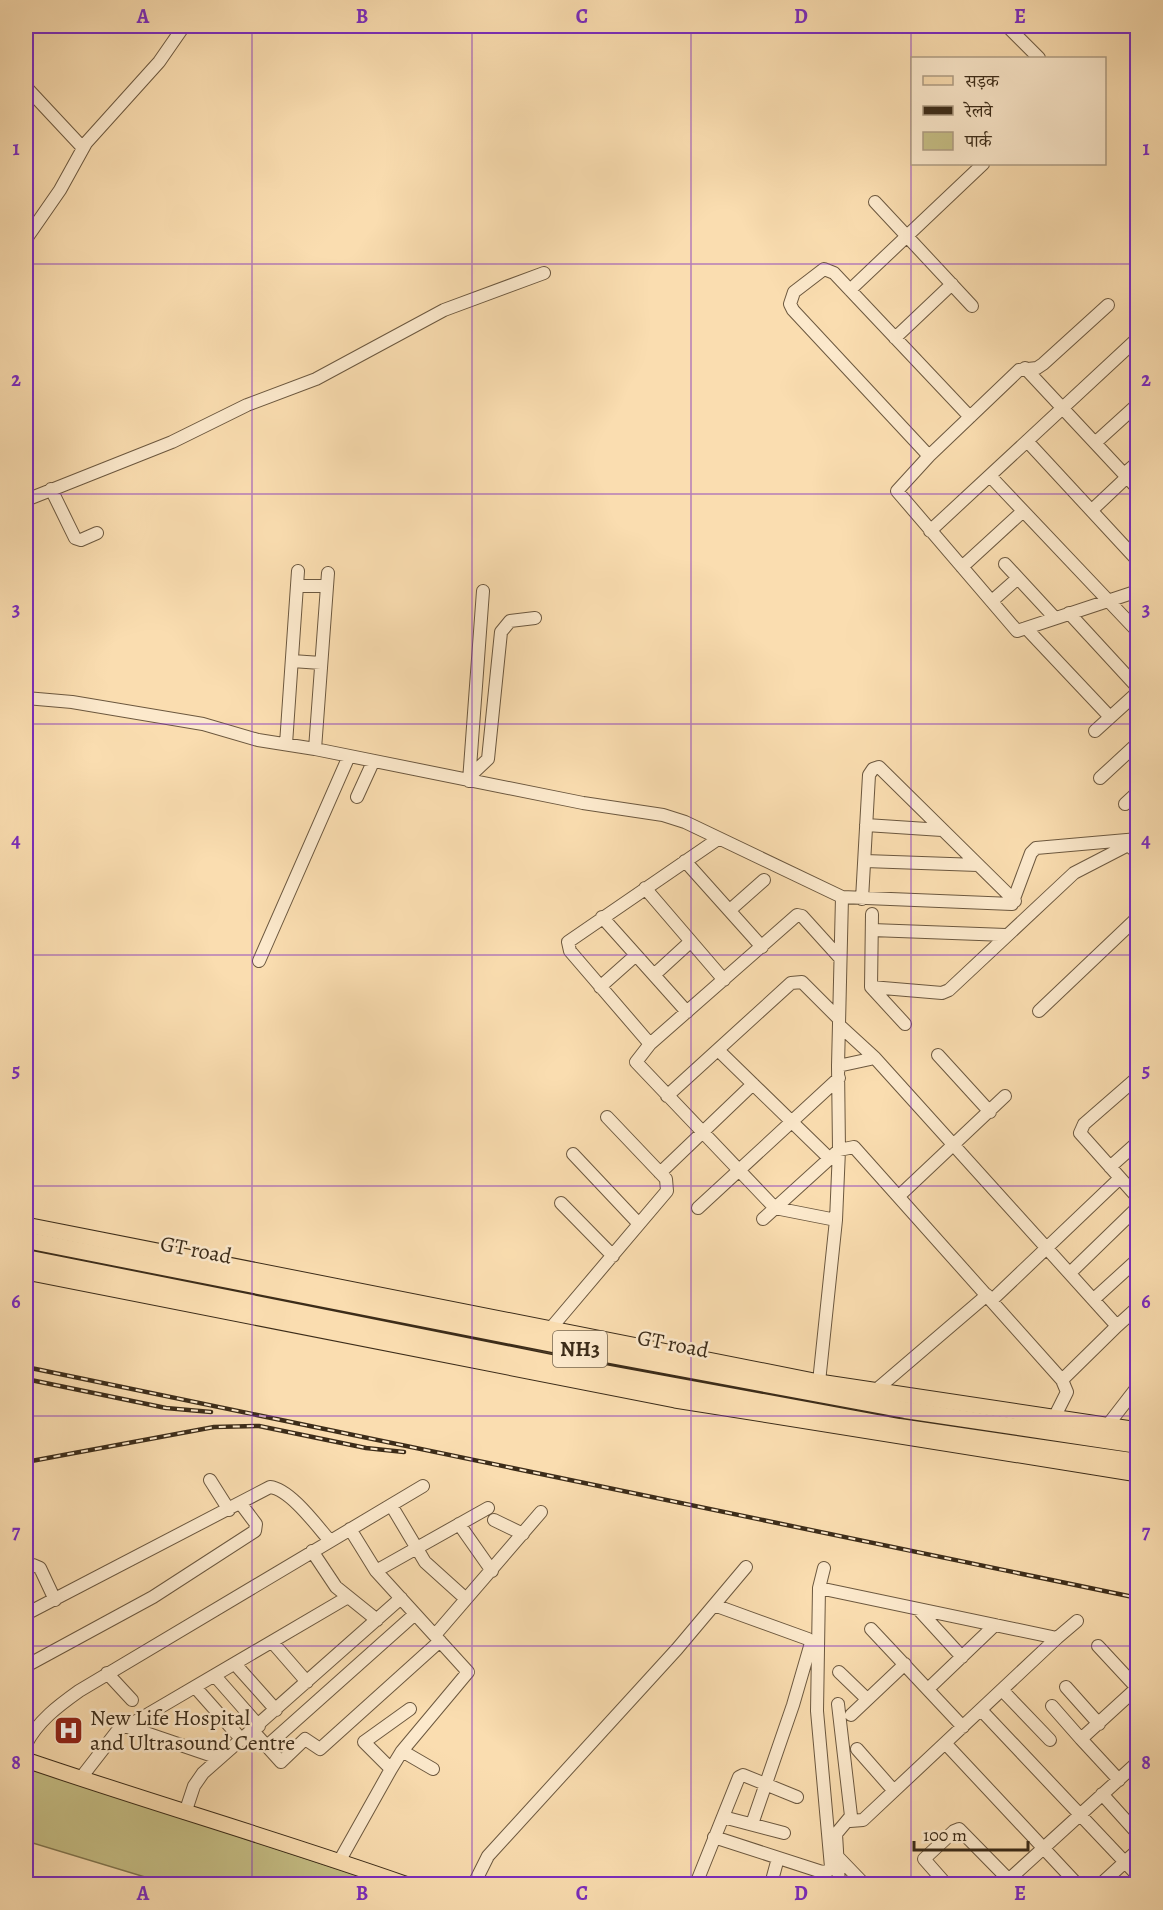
<svg xmlns="http://www.w3.org/2000/svg" width="1163" height="1910" font-family="Alegreya,'Noto Serif Devanagari',serif">
<rect width="100%" height="100%" fill="#faddb0"/>
<filter id="stains"><feTurbulence type="fractalNoise" baseFrequency=".00333" numOctaves="4"/><feColorMatrix values="0 0 0 0 .2 0 0 0 0 .09 0 0 0 0 .02 0 0 0 .5 -.17"/></filter>
<radialGradient id="worn" r=".72"><stop offset=".6" stop-color="#630" stop-opacity="0"/><stop offset="1" stop-color="#630" stop-opacity=".3"/></radialGradient>
<path fill="#c6bf86" stroke="#817650" stroke-width="1.5" d="M26,1767L384,1884H168L26,1841Z"/>
<g fill="none" stroke-linecap="round" stroke-linejoin="round">
<defs>
<path id="minor" d="M1007,26L1039,58
M26,87L83,148
M875,202L972,306
M26,239L60,190L86,143L159,62L184,26
M850,290L983,164
M1108,305L1043,364L1037,368L1019,370L929,456L897,491L1017,631L1138,591
M895,338L952,284
M1025,368L1138,489
M1027,441L1138,561
M1095,443L1138,404
M929,456L793,310L790,304L794,292L824,269L834,273L970,417
M1124,474L1138,462
M990,476L1138,632
M51,489L75,538L81,540L97,533
M26,500L172,442L247,405L316,379L444,310L544,273
M1092,510L1127,477
M930,531L1138,338
M1005,564L1055,618
M962,567L1022,512
M297,586H327
M992,601L1018,578
M1069,613L1138,688
M1026,628L1110,717
M292,661L321,663
M26,698L72,702L203,724L258,740L315,749L583,803L663,815L685,822L842,897L1012,904L1031,853L1036,848L1138,839
M1095,731L1138,692
M286,744L298,571
M315,749L328,573
M470,776L488,759L501,632L510,621L535,618
M1100,778L1138,743
M469,781L483,591
M357,797L373,762
M1125,804L1138,792
M866,825L942,830
M1128,845L1138,853
M685,861L762,947
M865,861L978,865
M645,888L724,980
M862,899L869,775L873,769L879,767L1015,901
M730,910L764,880
M872,914L871,987L905,1024
M602,917L687,1012
M872,930L1006,935
M259,961L349,756
M654,975L690,942
M600,987L636,955
M871,987L942,993L949,990L1074,873L1134,842
M1039,1011L1138,917
M839,1025L875,1058
M650,1044L570,951L568,942L718,839
M718,1050L830,1159
M938,1055L990,1112
M838,1066L875,1058L1117,1326L1062,1380
M1138,1077L1084,1124L1080,1133L1138,1198
M667,1096L791,983L802,982L839,1019
M573,1154L639,1224
M1110,1167L1138,1142
M660,1173L753,1084
M899,1196L1005,1096
M561,1203L613,1256
M698,1208L839,1078
M763,1219L839,1150L854,1147L1062,1380L1067,1392L1054,1418
M836,1220L775,1208L636,1062L650,1044L797,915L802,916L840,958
M1071,1272L1138,1207
M1094,1299L1138,1259
M992,1300L1120,1178
M1117,1326L1138,1307
M551,1328L667,1191L666,1179L607,1117
M819,1382L836,1220L839,1150L838,1066L842,897
M876,1390L987,1295
M1107,1426L1138,1386
M210,1480L229,1510
M391,1505L425,1562L466,1599
M494,1520L523,1534
M459,1524L492,1571
M350,1529L376,1571L468,1672L402,1751L391,1769
M312,1551L336,1587L377,1620
M26,1568L33,1565L40,1568L55,1600
M376,1571L488,1508
M819,1588L1057,1638L863,1820L850,1821
M714,1605L808,1639L811,1643L793,1705L752,1824
M918,1609L962,1657
M26,1614L270,1487C290,1489 317,1526 330,1541
M871,1629L963,1727
M435,1635L541,1512
M1057,1638L1077,1621
M273,1643L307,1682
M1098,1646L1137,1688
M235,1664L276,1710
M26,1666L153,1597L255,1531L256,1524L241,1504
M839,1672L867,1699
M107,1673L132,1700
M215,1676L259,1726
M195,1687L242,1740
M1066,1687L1099,1724
M928,1689L995,1625
M1002,1690L1050,1740
M838,1704L851,1816L836,1834L839,1884
M1052,1706L1081,1739
M981,1710L1138,1876
M851,1715L905,1664
M128,1726L348,1597
M253,1731L281,1762L305,1739L320,1749L440,1641
M945,1743L1077,1884
M26,1744C38,1721 58,1706 79,1691L423,1486
M267,1746L415,1614
M857,1749L894,1791
M402,1751L433,1769
M80,1779L118,1730L125,1726L219,1758
M1119,1780L1081,1739L1138,1687
M1102,1794L1138,1834
M185,1813L194,1786L203,1773L401,1598
M723,1817L784,1833
M714,1837L822,1872L828,1871L831,1867L817,1711L819,1588L824,1568
M837,1856L864,1884
M340,1860L391,1769L364,1742L410,1709
M474,1884L488,1856L677,1649L746,1567
M696,1884L739,1777L743,1775L797,1797
M771,1884L778,1858
M946,1884L924,1859L954,1831L959,1829L1013,1884
M1004,1884L1138,1762
M1101,1884L1138,1850"/>
<path id="major" d="M26,1225L819,1382L1138,1430
M26,1272L675,1400L1138,1474
M26,1760C152,1803 280,1840 405,1884"/>
<path id="highway" d="M26,1240L573,1348L905,1410L1138,1445
M26,1258L566,1366L899,1427L1138,1462"/>
</defs>
<use href="#minor" stroke="#6c583f" stroke-width="14"/>
<use href="#major" stroke="#3c2c19" stroke-width="17"/>
<use href="#highway" stroke="#3c2c19" stroke-width="19"/>
<use href="#minor" stroke="#fce9cc" stroke-width="12"/>
<use href="#major" stroke="#faddb0" stroke-width="15"/>
<use href="#highway" stroke="#faddb0" stroke-width="16"/>
<defs>
<path id="rail" d="M26,1367L1138,1598
M26,1379L166,1408L211,1412
M26,1462L214,1427L259,1426L366,1448L404,1452"/>
</defs>
<use href="#rail" stroke="#3c2c19" stroke-width="4.5"/>
<use href="#rail" stroke="#fce9cc" stroke-width="2" stroke-dasharray="7" stroke-linecap="butt"/>
</g>
<path fill="none" stroke="#7b2cbf" stroke-width="1.5" stroke-opacity="0.55" d="M252,26V1884M472,26V1884M691,26V1884M911,26V1884M26,264H1138M26,494H1138M26,724H1138M26,955H1138M26,1186H1138M26,1416H1138M26,1646H1138"/>
<defs>
<symbol id="hospital-square" viewBox="-11 -11 22 22"><rect x="-9" y="-9" width="18" height="18" rx="4" fill="#8f2418" stroke="#fce9cc"/><path d="M-5-5h3v3.5h4V-5h3V5h-3V1.5h-4V5h-3Z" fill="#fff"/></symbol>
</defs>
<g fill-rule="evenodd">
<use href="#hospital-square" x="52" y="1714" width="33" height="33"/>
</g>
<g text-anchor="middle" dominant-baseline="central" stroke-width="5" stroke-linejoin="round" paint-order="stroke">
<rect fill="#fce9cc" stroke="#76654f" stroke-width="1.5" x="553" y="1331" width="54" height="36" rx="4.5"/>
<g font-size="21" font-weight="bold" fill="#3c2c19">
<text x="580" y="1349">NH3</text>
</g>
<g font-size="22" fill="#3c2c19" stroke="#fce9cc">
<text transform="translate(196 1250) rotate(11)">GT road</text>
<text transform="translate(673 1344) rotate(11)">GT road</text>
</g>
<g font-size="22" fill="#3c2c19" stroke="#fce9cc" text-anchor="start">
<text x="90" y="1718">New Life Hospital<tspan x="90" dy="25">and Ultrasound Centre</tspan></text>
</g>
</g>
<rect width="1163" height="1910" fill="none" stroke="#faddb0" stroke-width="66"/>
<rect x="911" y="57" width="195" height="108" fill="#fce9cc" stroke="#af9d84" stroke-width="1.5"/>
<rect x="923" y="76" width="30" height="9" fill="#faddb0" stroke="#af9d84" stroke-width="1.5"/>
<text x="965" y="87" font-size="18" fill="#3c2c19">सड़क</text>
<rect x="923" y="106" width="30" height="9" fill="#3c2c19" stroke="#af9d84" stroke-width="1.5"/>
<text x="965" y="117" font-size="18" fill="#3c2c19">रेलवे</text>
<rect x="923" y="132" width="30" height="18" fill="#c6bf86" stroke="#af9d84" stroke-width="1.5"/>
<text x="965" y="147" font-size="18" fill="#3c2c19">पार्क</text>
<path d="M914 1841v9h114v-9" fill="none" stroke="#3c2c19" stroke-width="3"/>
<text x="923" y="1841" font-size="18" fill="#3c2c19" stroke="#fce9cc" stroke-width="4.5" paint-order="stroke">100 m</text>
<rect x="33" y="33" width="1097" height="1844" fill="none" stroke="#7b2cbf" stroke-width="2"/>
<g font-size="20" text-anchor="middle" font-weight="bold" fill="#7b2cbf">
<text x="143" y="23">A</text>
<text x="362" y="23">B</text>
<text x="582" y="23">C</text>
<text x="801" y="23">D</text>
<text x="1020" y="23">E</text>
<text x="16" y="155">1</text>
<text x="1146" y="155">1</text>
<text x="16" y="386">2</text>
<text x="1146" y="386">2</text>
<text x="16" y="616">3</text>
<text x="1146" y="616">3</text>
<text x="16" y="847">4</text>
<text x="1146" y="847">4</text>
<text x="16" y="1077">5</text>
<text x="1146" y="1077">5</text>
<text x="16" y="1308">6</text>
<text x="1146" y="1308">6</text>
<text x="16" y="1538">7</text>
<text x="1146" y="1538">7</text>
<text x="16" y="1769">8</text>
<text x="1146" y="1769">8</text>
<text x="143" y="1900">A</text>
<text x="362" y="1900">B</text>
<text x="582" y="1900">C</text>
<text x="801" y="1900">D</text>
<text x="1020" y="1900">E</text>
</g>
<rect width="100%" height="100%" filter="url(#stains)"/>
<rect width="100%" height="100%" fill="url(#worn)"/>
</svg>
